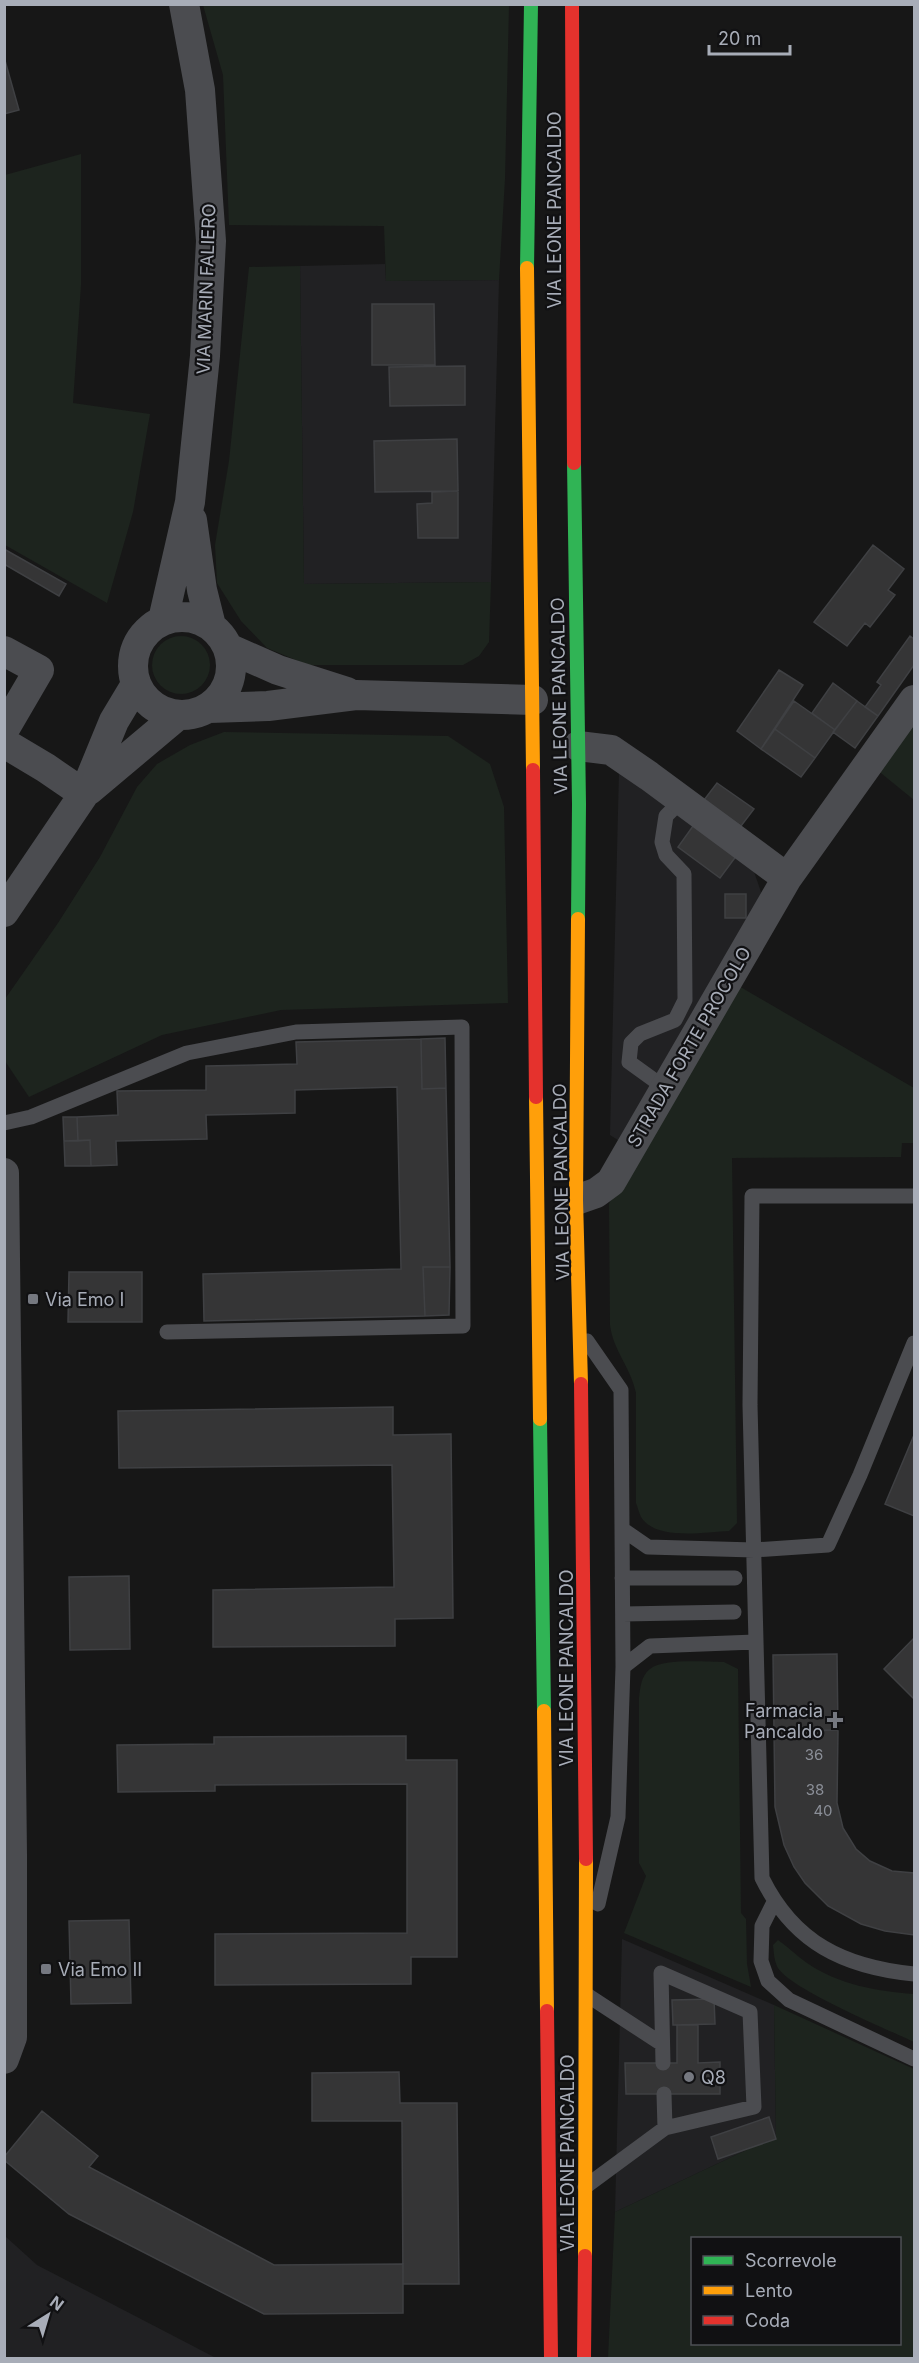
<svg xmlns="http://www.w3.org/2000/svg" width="919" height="2363" font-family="Inter,sans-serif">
<rect width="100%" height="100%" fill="#171717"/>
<path fill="#212123" d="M385,264L386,281L499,280L491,582L304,584L300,266Z
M619,771L750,860L761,892L753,921L624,1144L610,1135Z
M622,1939L774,2005L776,2136L615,2212Z
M5,2236L37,2265L216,2358H5Z"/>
<path fill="#1d241e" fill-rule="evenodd" d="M203,5H509L505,179L499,280L386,281L384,226L229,225L223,75Z
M81,154V285L73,403L150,414L133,512L107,603L5,545V175Z
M300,266L304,584L491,582L489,642L479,656L463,665H308L267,648L241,621L217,583L215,545L229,461L249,267Z
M152 665a29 29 0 1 1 58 0a29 29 0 1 1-58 0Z
M914,710V800L871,765Z
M224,732L448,736L490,764L504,807L508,1003L281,1010L162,1035L29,1097L5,1061V999L58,923L100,857L137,787L157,764L190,745Z
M732,982L914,1088V1143H902L901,1157L732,1158L737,1523L729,1531C704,1532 656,1541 641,1517C639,1513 638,1508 636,1503V1393C631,1368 613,1350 610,1325L609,1204L622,1172Z
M724,1662L738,1669L741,1913L746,1919L747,1964L751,1987L624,1933L646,1876L639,1863V1698C640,1688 641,1676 650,1669C663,1658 706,1662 724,1662Z
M778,1940C788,1947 797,1956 807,1963C839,1985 877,1991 914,1994V2042C887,2029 792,1990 778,1968C774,1961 774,1953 773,1945Z
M774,2005L914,2069V2358H608L615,2212L776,2136ZM692,2238H900V2344H692Z"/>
<path fill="#353536" stroke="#3f4043" stroke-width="1.5" d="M4,57L19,110L4,114Z
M372,304H434L435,365H372Z
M465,366V405L390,406L389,367Z
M457,439L458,491L375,492L374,441Z
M458,491V538H418L417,504L432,503V492Z
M873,545L904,569L888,590L895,595L870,627L865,623L847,646L814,622Z
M4,549L66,584L59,596L4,564Z
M910,636L914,639V665L878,716L865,707L881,685L877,682Z
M779,670L803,685L761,749L737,731Z
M833,683L857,701L835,730L812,713Z
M794,701L835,730L815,758L775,729Z
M857,701L878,716L855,748L833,732Z
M775,729L815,758L801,777L761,749Z
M717,783L754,809L741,826L704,800Z
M698,819L740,851L720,878L678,847Z
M725,894H746V918H725Z
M445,1038L446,1088L422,1089L421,1039Z
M421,1039L422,1089L446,1088L450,1267H423L425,1316L204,1321L203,1274L401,1269L397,1087L295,1090V1113L206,1115L207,1139L116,1141L117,1165L91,1166L90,1140L78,1141L77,1117L118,1115L117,1091L206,1090V1066L297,1064L296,1042Z
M63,1117H77L78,1141H64Z
M90,1140L91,1166H65L64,1141Z
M423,1267H450L449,1315L425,1316Z
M69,1272H142V1322H68Z
M393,1407V1435L451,1434L453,1618L395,1619V1646L213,1647V1590L394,1587L392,1465L119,1468L118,1411Z
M914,1435V1516L885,1504Z
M129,1576L130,1649L70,1650L69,1577Z
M914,1638V1699L884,1669Z
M837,1654L838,1730L774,1731L773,1655Z
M838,1730L837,1803L843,1828L856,1849L870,1861L892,1871L914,1873V1935L885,1931L861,1924L828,1906L805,1883L794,1867L784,1845L775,1807L774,1731Z
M406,1736V1760H457V1957H411V1984L215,1985V1934L407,1933V1784L215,1785V1791L118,1792L117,1745L214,1744V1737Z
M129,1920L131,2003L71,2004L69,1921Z
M714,1999L715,2024L673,2025L672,2000Z
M677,2025H698V2063L720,2062V2094H626L625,2063H677Z
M399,2072L400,2103H457L459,2284H403L402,2121H312V2073Z
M42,2111L98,2156L89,2167L274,2265L403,2264V2313L264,2314L69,2214L4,2160V2157Z
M769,2117L776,2139L718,2159L711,2137Z"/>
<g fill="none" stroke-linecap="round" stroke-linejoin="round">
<path stroke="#4b4c50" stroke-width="15" d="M665,1088L629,1062L631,1043L640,1034L675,1020L685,1000L684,874L666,855L662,842L666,816L682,800
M4,1123L31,1117L187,1053L296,1032L462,1027L463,1326L167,1332
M914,1196H752L750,1405L762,1878C794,1943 844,1967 914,1974
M587,1341L621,1390L623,1667L618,1817L598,1904
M622,1529L648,1547L754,1550L828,1545L860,1475L914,1343
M622,1578H735
M623,1614L734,1612
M623,1667L650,1646L755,1642
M774,1902L762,1926L761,1961L768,1981L789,2000L914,2059
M587,1995L662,2044
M663,2063L661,1973L750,2012L754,2107L665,2128
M585,2187L665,2128L664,2094"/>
<path stroke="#4b4c50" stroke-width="30" d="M192,520L202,590L211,626
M133 666a49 49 0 1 1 98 0a49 49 0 1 1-98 0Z
M163,620L190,502L205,356L211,241L200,90L184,4
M228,648L278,670L347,692
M4,651L39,670L4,730
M209,708L268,706L356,695L533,700
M4,743L46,768L84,794
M578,746L611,750L649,776L787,878
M89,790L177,716
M4,912L84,794L114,721L135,686
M4,1173L12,1855V2037L4,2059
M576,1200L596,1193L611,1182L787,878L914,700"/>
<path stroke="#30b455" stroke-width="14" d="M527,268L531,4
M574,463L579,804L578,919
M540,1419L544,1711"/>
<path stroke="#ff9f0a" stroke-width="14" d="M527,268L533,770
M578,919L576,1200L581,1384
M536,1097L540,1419
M544,1711L547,2011
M585,2256L586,1859"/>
<path stroke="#e5322d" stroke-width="14" d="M572,4L574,463
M533,770L536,1097
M581,1384L586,1859
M547,2011L551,2358
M584,2358L585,2256"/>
</g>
<g fill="#757880" stroke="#111113" stroke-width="2">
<rect x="27" y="1293" width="12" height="12" rx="3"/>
<path d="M832 1711h6v6h6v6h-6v6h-6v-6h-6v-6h6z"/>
<rect x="40" y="1963" width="12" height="12" rx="3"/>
<circle cx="689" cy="2077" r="6"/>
</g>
<g text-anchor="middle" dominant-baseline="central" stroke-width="4.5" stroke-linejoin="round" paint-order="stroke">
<g font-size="15" fill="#8b8f98">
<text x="814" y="1754">36</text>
<text x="815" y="1789">38</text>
<text x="823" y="1810">40</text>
</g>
<g font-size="18" fill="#a8adb8" stroke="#111113">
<text transform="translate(554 210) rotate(-90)">VIA LEONE PANCALDO</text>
<text transform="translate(206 289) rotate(-88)">VIA MARIN FALIERO</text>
<text transform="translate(559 696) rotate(-91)">VIA LEONE PANCALDO</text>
<text transform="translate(689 1047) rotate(-60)">STRADA FORTE PROCOLO</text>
<text transform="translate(561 1182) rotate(-91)">VIA LEONE PANCALDO</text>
<text transform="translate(566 1668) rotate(-90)">VIA LEONE PANCALDO</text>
<text transform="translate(567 2153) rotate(-90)">VIA LEONE PANCALDO</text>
</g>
<g font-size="18" fill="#a8adb8" stroke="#111113" text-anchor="start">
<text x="45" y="1299">Via Emo I</text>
<text x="823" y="1710" text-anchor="end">Farmacia<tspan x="823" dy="21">Pancaldo</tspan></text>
<text x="58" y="1969">Via Emo II</text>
<text x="701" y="2077">Q8</text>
</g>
</g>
<rect width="919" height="2363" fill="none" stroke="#a8adb8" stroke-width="12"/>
<rect x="691" y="2237" width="210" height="108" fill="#111113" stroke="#4d4f55" stroke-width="1.5"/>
<rect x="703" y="2256" width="30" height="9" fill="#30b455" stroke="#4d4f55" stroke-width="1.5"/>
<text x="745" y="2267" font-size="18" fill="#a8adb8">Scorrevole</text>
<rect x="703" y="2286" width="30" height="9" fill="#ff9f0a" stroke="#4d4f55" stroke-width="1.5"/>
<text x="745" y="2297" font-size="18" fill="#a8adb8">Lento</text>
<rect x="703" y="2316" width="30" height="9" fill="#e5322d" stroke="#4d4f55" stroke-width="1.5"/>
<text x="745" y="2327" font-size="18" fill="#a8adb8">Coda</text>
<g transform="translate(48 2315) rotate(37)" stroke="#111113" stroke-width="4.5" paint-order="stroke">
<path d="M0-4.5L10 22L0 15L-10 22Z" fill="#a8adb8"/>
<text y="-9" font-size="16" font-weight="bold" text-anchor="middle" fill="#a8adb8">N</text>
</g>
<path d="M709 45v9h81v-9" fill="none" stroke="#a8adb8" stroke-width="3"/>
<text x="718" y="45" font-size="18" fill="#a8adb8" stroke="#111113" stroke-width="4.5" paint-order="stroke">20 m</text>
</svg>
